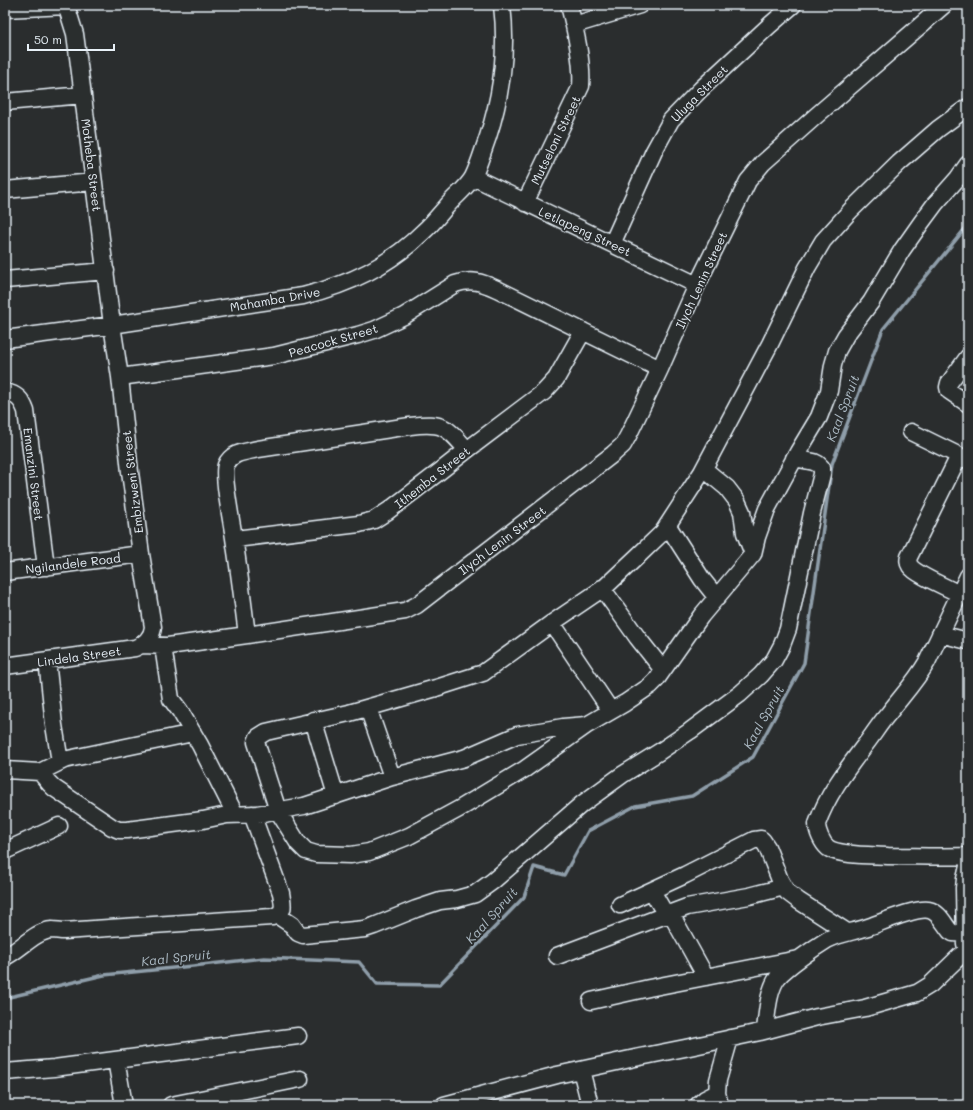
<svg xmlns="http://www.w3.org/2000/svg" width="973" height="1110" font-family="Mali,sans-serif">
<rect width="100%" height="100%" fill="#2a2d2e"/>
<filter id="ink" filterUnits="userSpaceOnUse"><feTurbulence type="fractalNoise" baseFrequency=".025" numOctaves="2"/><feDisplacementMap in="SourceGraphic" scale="8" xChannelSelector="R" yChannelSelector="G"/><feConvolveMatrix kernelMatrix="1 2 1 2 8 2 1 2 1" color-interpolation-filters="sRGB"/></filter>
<g filter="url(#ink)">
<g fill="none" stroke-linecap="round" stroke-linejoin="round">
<path stroke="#8f9eaa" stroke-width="3.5" d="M5,998L104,975L193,966L264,958L359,962L377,984L439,985L524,897L534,867L564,875L588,831L635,806L692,796L753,757L804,663L832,464L883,329L968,225"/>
<defs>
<path id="minor" d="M5,9L66,6
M574,25L640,5
M5,102L83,95
M473,177L697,285
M5,190L94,182
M525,203L581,86C583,62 575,29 569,5
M612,244L654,151L671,120L701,89L770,25L793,5
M5,280L106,271
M5,339L112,325L303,296C350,284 389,266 424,231C432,224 439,215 447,206C455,196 467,188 473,177C477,169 480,160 483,151C500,105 508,54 502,5
M968,357L949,383L948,387L949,391L968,404
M120,377L274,356L358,335L374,330L404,316L455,284C473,278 483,283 499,290L660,369
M5,392C17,394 22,400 26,411L46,567
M911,432L968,460
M959,456L909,557C908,560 908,563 910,566C916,575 949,588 959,594
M704,469L727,488L737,501L742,512L745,533L753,554
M668,526L702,579L717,598
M235,539L359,524L374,520L388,511L439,472L467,450L544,392L556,379L583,331
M5,572L141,554
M968,576L927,662C916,681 902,696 889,713C880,723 873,735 865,745C847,769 827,795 817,824C817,831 822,843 828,848C840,856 873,855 888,856C915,856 941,857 968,856
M602,588L637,637L663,670
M552,623L611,711
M940,634L968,641
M247,635C243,603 239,570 234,538C232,523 222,476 226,465C231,452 246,452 258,449L410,426C443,422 446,426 467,450
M142,645L168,646L247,635L405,611L417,605L613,454L623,445L628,436L660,369L697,285L748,181L763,163L817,115L944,5
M163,646L171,699L180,711L200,745L235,814
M47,660L54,725L60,762
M5,666L135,648C145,644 152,638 153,627L141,554L130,472L120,377L112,325L77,49L75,34L66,5
M368,708L392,777
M313,720L336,796
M587,725L525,769L459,809L409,836L369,852L351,855L316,854L306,851L298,843L278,811L256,742L258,737L266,732L349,713L436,688L483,673L552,623L605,587L639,555L663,532L702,472L770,344L807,268L823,241L851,210L899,163L938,129L968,107
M5,770L40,772L64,760L73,758L193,733
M40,772L49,783L54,788L112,827L119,830H127L203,820L227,815L257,814L304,806L392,777L464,758L517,735L563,727L587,725L625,703L650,686L656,680L701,616L753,554L757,537L767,509L798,452L819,417L829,391L833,365L837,351L846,335L871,302L902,250L921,223L935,204L958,178L968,164
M5,851L59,826
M652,891L666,915
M620,905L685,875L754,840L761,839L763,841L767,847L780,880L787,892L799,901L847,932
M671,914L706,977
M277,915L292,925L298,933L303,935L365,929L374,926L416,909L440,901L457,899L475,894L493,881L582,804L622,775L659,752L690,731L740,694L761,675L774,660L782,645L788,629L812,513L822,474V468L818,464L814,462L794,458
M965,944L964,888L965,879L968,866
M557,956L687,907L749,896L784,887
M5,957C20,950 35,931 52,930C56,930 60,931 64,931L272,917C286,913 283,905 281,893L252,814
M591,1001L649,988L798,959
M765,1030C767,1014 768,990 778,977C788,966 814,948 827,940C840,933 854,932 868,927C880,923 917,907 929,910C939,912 944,924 950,931L953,933L965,934
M116,1060L124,1105
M581,1070L590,1105
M5,1072L54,1068L298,1036
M171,1105L300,1079
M444,1105L557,1075L635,1058L685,1048L760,1032L817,1017L865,1008L917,993L930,985L960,956L968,950
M698,1105L705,1099L717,1093
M720,1105L717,1093L718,1080L730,1038"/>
</defs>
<use href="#minor" stroke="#e8f1f8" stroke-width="19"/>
<use href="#minor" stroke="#2a2d2e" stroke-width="16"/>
</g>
</g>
<g text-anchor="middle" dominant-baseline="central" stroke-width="3.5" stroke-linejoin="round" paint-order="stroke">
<g font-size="12" fill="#e8f1f8" stroke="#2a2d2e">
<text transform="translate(699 93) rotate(-45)">Uluga Street</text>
<text transform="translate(555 140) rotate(-64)">Mutseloni Street</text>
<text transform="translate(92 165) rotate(83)">Motheba Street</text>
<text transform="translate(585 231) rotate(25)">Letlapeng Street</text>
<text transform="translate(701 280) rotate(-65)">Ilych Lenin Street</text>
<text transform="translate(275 299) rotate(-10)">Mahamba Drive</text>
<text transform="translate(333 340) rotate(-16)">Peacock Street</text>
<text transform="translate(34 474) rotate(83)">Emanzini Street</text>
<text transform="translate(432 477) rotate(-38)">Ithemba Street</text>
<text transform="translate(132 482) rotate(-97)">Embizweni Street</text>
<text transform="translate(502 540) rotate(-37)">Ilych Lenin Street</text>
<text transform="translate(73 563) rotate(-7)">Ngilandele Road</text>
<text transform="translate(79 656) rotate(-8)">Lindela Street</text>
</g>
<g font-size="13" font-style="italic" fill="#acbac4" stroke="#2a2d2e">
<text transform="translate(842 408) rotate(-69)">Kaal Spruit</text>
<text transform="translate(763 717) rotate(-61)">Kaal Spruit</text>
<text transform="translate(491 915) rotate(-48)">Kaal Spruit</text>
<text transform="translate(176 957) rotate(-6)">Kaal Spruit</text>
</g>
</g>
<rect width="973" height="1110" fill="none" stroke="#2a2d2e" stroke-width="20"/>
<rect x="10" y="10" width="953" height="1090" fill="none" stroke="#e8f1f8" stroke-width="1.5" filter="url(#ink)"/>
<path d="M28 44v6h86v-6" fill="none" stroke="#e8f1f8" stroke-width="2"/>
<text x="34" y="44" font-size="12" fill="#e8f1f8" stroke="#2a2d2e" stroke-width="3" paint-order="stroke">50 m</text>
</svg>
